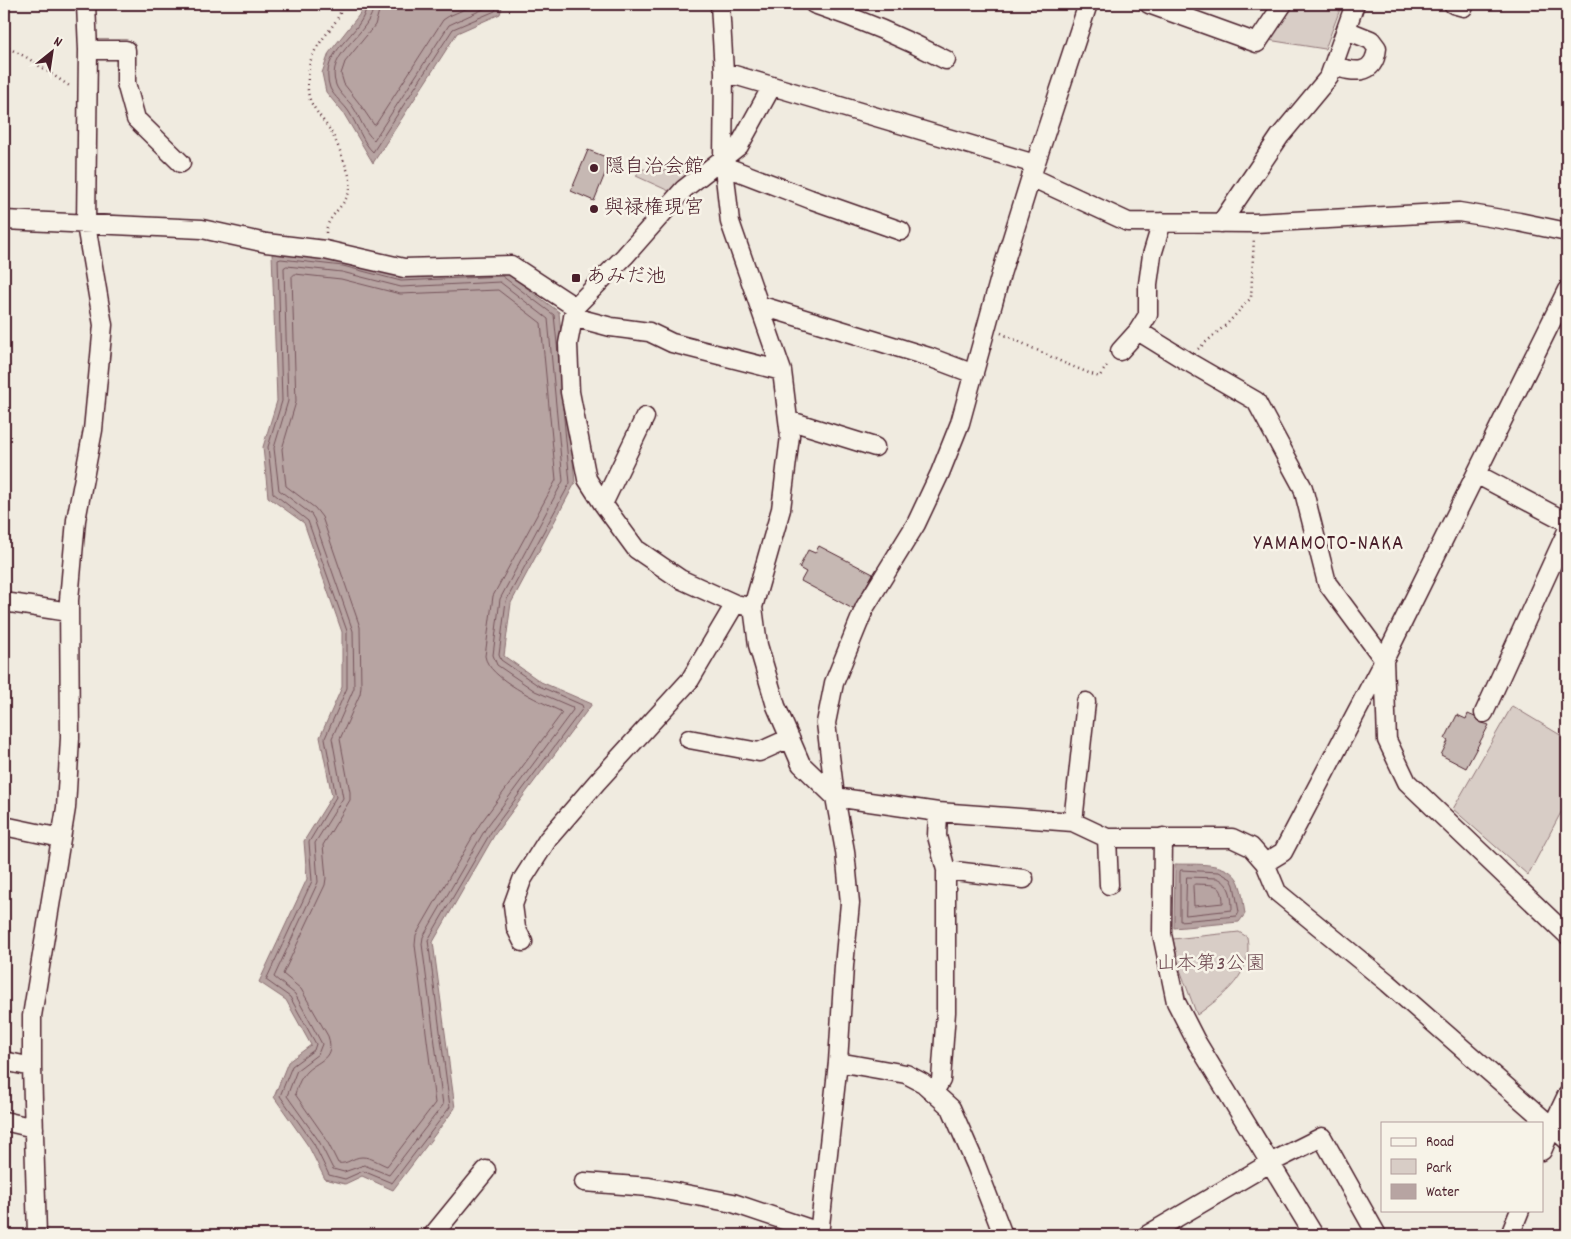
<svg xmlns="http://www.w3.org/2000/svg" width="1571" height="1239" font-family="Dekko,'Klee One',sans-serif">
<rect width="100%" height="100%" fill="#f0ebe0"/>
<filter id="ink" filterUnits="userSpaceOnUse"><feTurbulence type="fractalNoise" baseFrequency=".02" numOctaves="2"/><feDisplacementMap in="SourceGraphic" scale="10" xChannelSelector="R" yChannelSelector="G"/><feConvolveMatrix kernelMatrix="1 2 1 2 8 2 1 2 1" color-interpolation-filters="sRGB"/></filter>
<g filter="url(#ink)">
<path fill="#d8cdc6" stroke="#917678" d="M1290,4H1342L1325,49L1268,40Z
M640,169L692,172L669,191L636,176Z
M1512,706L1567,739V801L1528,875L1453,809Z
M1239,932L1247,937C1254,974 1224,995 1197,1015L1179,967L1173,939Z"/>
<path fill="#b7a4a2" stroke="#8b6f72" d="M363,4H503L500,14L457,33L373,163L344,114L326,92L322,73L329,53L359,15Z
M272,253L344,261L504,271L559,312L575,483L511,603L504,656L541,682L592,704L495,834L433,942L455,1108L393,1190L362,1176L345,1184L325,1179L309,1147L274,1097L288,1062L311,1045L286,1000L259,982L307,879L304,841L332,796L320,737L342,687V632L304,523L268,497L263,447L277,401Z
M1175,864C1194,865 1230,860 1239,883C1243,892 1243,904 1245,914L1239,922L1174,928Z"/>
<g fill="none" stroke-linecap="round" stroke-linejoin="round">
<path stroke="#76545b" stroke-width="1" d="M367,4C364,36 317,50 330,88C334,97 344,104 349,112C357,124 363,143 373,152L453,29L495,11L498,4
M374,4C372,35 324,52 336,85C339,93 348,100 353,107C360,117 364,132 374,140L449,25L490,6L492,4
M381,4L375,25L345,62L341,74L344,84L359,103L374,125L376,124L443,20L449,16L477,4
M287,266L342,272L401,287L500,282L548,319L563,481L500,599L493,655L497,665L535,691L572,707L573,710L486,828L423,937L422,944L443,1105L389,1175L364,1165L344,1172L333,1169L319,1141L287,1096L297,1070L318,1054L322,1044L295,994L274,977L318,882L315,843L343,798L332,738L354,688L353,631L314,519L311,514L279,490L274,448L288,401L284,268Z
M295,274L341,279L400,294L498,290L541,323L556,480L493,596L485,656C488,678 541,702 560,711L562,713L480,824L416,935L415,945L435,1103L387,1166C379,1163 371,1157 362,1157C353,1157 347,1165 338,1163L325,1137L295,1094C297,1088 299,1081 303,1076C312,1061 337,1062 328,1036L301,989L283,974L325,885L326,878L323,845L350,800V792L340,739L360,694L361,686L360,627L322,517L315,508L286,486L282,449L296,402L292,277Z
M559,363L554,315L502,276L401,281L343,266L281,259L278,260L282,401L268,447L273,493L308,521L347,631V688L325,738L336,797L309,842L312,881L266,980L290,997L316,1044L314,1050L292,1066L280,1096L314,1144L329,1175L345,1179L363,1171L392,1183L450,1107L428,940L491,832L583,708L582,705L539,686L501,660L499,655L506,601L570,483L563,408
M1181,870L1219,872L1231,879L1234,885L1239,912L1237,916L1180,921V872Z
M1187,877L1217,878C1230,883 1232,897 1232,910L1186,915Z
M1195,884C1213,885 1223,882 1223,903L1194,906L1193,886Z"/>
</g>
<path fill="#c6b8b3" stroke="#4a1f2b" d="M588,150L611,159L594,201L571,191Z
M819,546L873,574L853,609L801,581L806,572L799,568L808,550L815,553Z
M1468,714L1475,717L1479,722L1489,725L1466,768L1441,755L1448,741L1445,739L1457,715L1466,719Z"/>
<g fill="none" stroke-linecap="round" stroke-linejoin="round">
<defs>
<path id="minor" d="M720,4L724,72L723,159L730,222L782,371L790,436L781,509L753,607L758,645L776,706L801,764L835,797L938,812L1073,822L1107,838H1232L1251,847L1265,863L1277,892L1388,983L1567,1140
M814,4C859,19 904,38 946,60
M1149,4L1257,43L1283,4
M1453,4L1464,7
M88,50H126V83L136,119L181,163
M1333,66C1354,72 1374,77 1377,48L1371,40L1346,30
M724,72L772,86
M724,166L810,199L901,231
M1031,177L1128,222L1255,223L1459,212L1519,222L1567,232
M4,220L202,229L266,243L325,250L404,268L511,265L575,307L625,256L684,189L739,146L772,86L1035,164
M1221,223L1280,136L1329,77L1355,4
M759,305L929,357L974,374
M575,307L568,344L570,392L587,479L603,504L636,549L680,579L735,604L746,606
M573,317L611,327L649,332L672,343L782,371
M1138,331L1185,360L1256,401L1303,488L1327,583L1384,660L1387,740L1407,782L1567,935
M1120,351L1138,331L1148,315V284L1152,255L1162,222
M788,420L875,447
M1476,474L1567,522
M603,504L645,417
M4,602L69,612
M1484,713L1567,531
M689,739L759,752L790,738
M1073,822L1086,702
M4,826L61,838
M1163,837L1162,934L1176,1002L1196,1041L1314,1235
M1107,838L1109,885
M1265,863L1283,852L1384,660L1567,290
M946,870L1024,879
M523,942L516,928L513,905L522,880L548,839L597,782L690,680L735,604
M4,1061L32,1067
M838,1062L906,1074L923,1083L951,1108L976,1165L1003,1235
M934,1092L941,1080L946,1012V870L937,836L938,812
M4,1121L34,1128
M1542,1151L1552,1127L1567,1095
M584,1182L649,1187L733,1203L819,1232
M37,1235L32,1067V1016L66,808L70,738L69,600L76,520L93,430L103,325L86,225L88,50L86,4
M433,1235L486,1170
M819,1235L838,1062L844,966L850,903L845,851L835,797L826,723L834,683L865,607L916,524L940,473L960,423L1001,274L1031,177L1088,4
M1147,1235L1270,1163L1322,1137L1377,1235
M1510,1235L1520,1210"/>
</defs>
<use href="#minor" stroke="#4a1f2b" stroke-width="21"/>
<path stroke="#4a1f2b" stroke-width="2.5" stroke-dasharray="1 4" stroke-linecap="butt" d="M4,46L26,57L71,87
M326,233C327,212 353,204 350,180C349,172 335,137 330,130C324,121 316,112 311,102C306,92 308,78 309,68C312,43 338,28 343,4
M1001,333L1064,363L1099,377L1109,363
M1198,349L1227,324L1251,298L1254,237"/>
<use href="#minor" stroke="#f7f3e8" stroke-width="18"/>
</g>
</g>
<g fill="#4a1f2b" stroke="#f7f3e8" stroke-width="2">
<circle cx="594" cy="168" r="5"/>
<circle cx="594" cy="209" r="5"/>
<rect x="571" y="273" width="10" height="10" rx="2.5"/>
</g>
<g text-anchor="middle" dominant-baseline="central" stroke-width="5" stroke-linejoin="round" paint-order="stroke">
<g font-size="20" fill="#4a1f2b" stroke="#f7f3e8" text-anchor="start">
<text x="604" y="168">隠自治会館</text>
<text x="604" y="209">與禄権現宮</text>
<text x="586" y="278">あみだ池</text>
</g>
<g font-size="20" fill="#6e4a52" stroke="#f7f3e8">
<text x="1211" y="965">山本第3公園</text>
</g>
<g font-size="21" letter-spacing="1" fill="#4a1f2b" stroke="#f7f3e8">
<text x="1329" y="545">YAMAMOTO-NAKA</text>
</g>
</g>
<rect width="1571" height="1239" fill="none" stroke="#f7f3e8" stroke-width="20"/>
<rect x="10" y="10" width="1551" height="1219" fill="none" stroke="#4a1f2b" stroke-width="2" filter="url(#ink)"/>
<rect x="1381" y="1122" width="162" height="90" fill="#f7f3e8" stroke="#b29e9c"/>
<rect x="1391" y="1138" width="25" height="8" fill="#f7f3e8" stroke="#b29e9c"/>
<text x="1426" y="1146" font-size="15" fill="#4a1f2b">Road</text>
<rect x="1391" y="1159" width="25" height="15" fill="#d8cdc6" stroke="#b29e9c"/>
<text x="1426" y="1172" font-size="15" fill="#4a1f2b">Park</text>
<rect x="1391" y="1184" width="25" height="15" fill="#b7a4a2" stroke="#b29e9c"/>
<text x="1426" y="1196" font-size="15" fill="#4a1f2b">Water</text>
<g transform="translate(52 52) rotate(30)" stroke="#f7f3e8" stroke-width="4" paint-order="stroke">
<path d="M0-4L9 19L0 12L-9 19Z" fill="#4a1f2b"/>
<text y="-8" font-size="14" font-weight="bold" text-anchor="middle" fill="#4a1f2b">N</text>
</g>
</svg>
